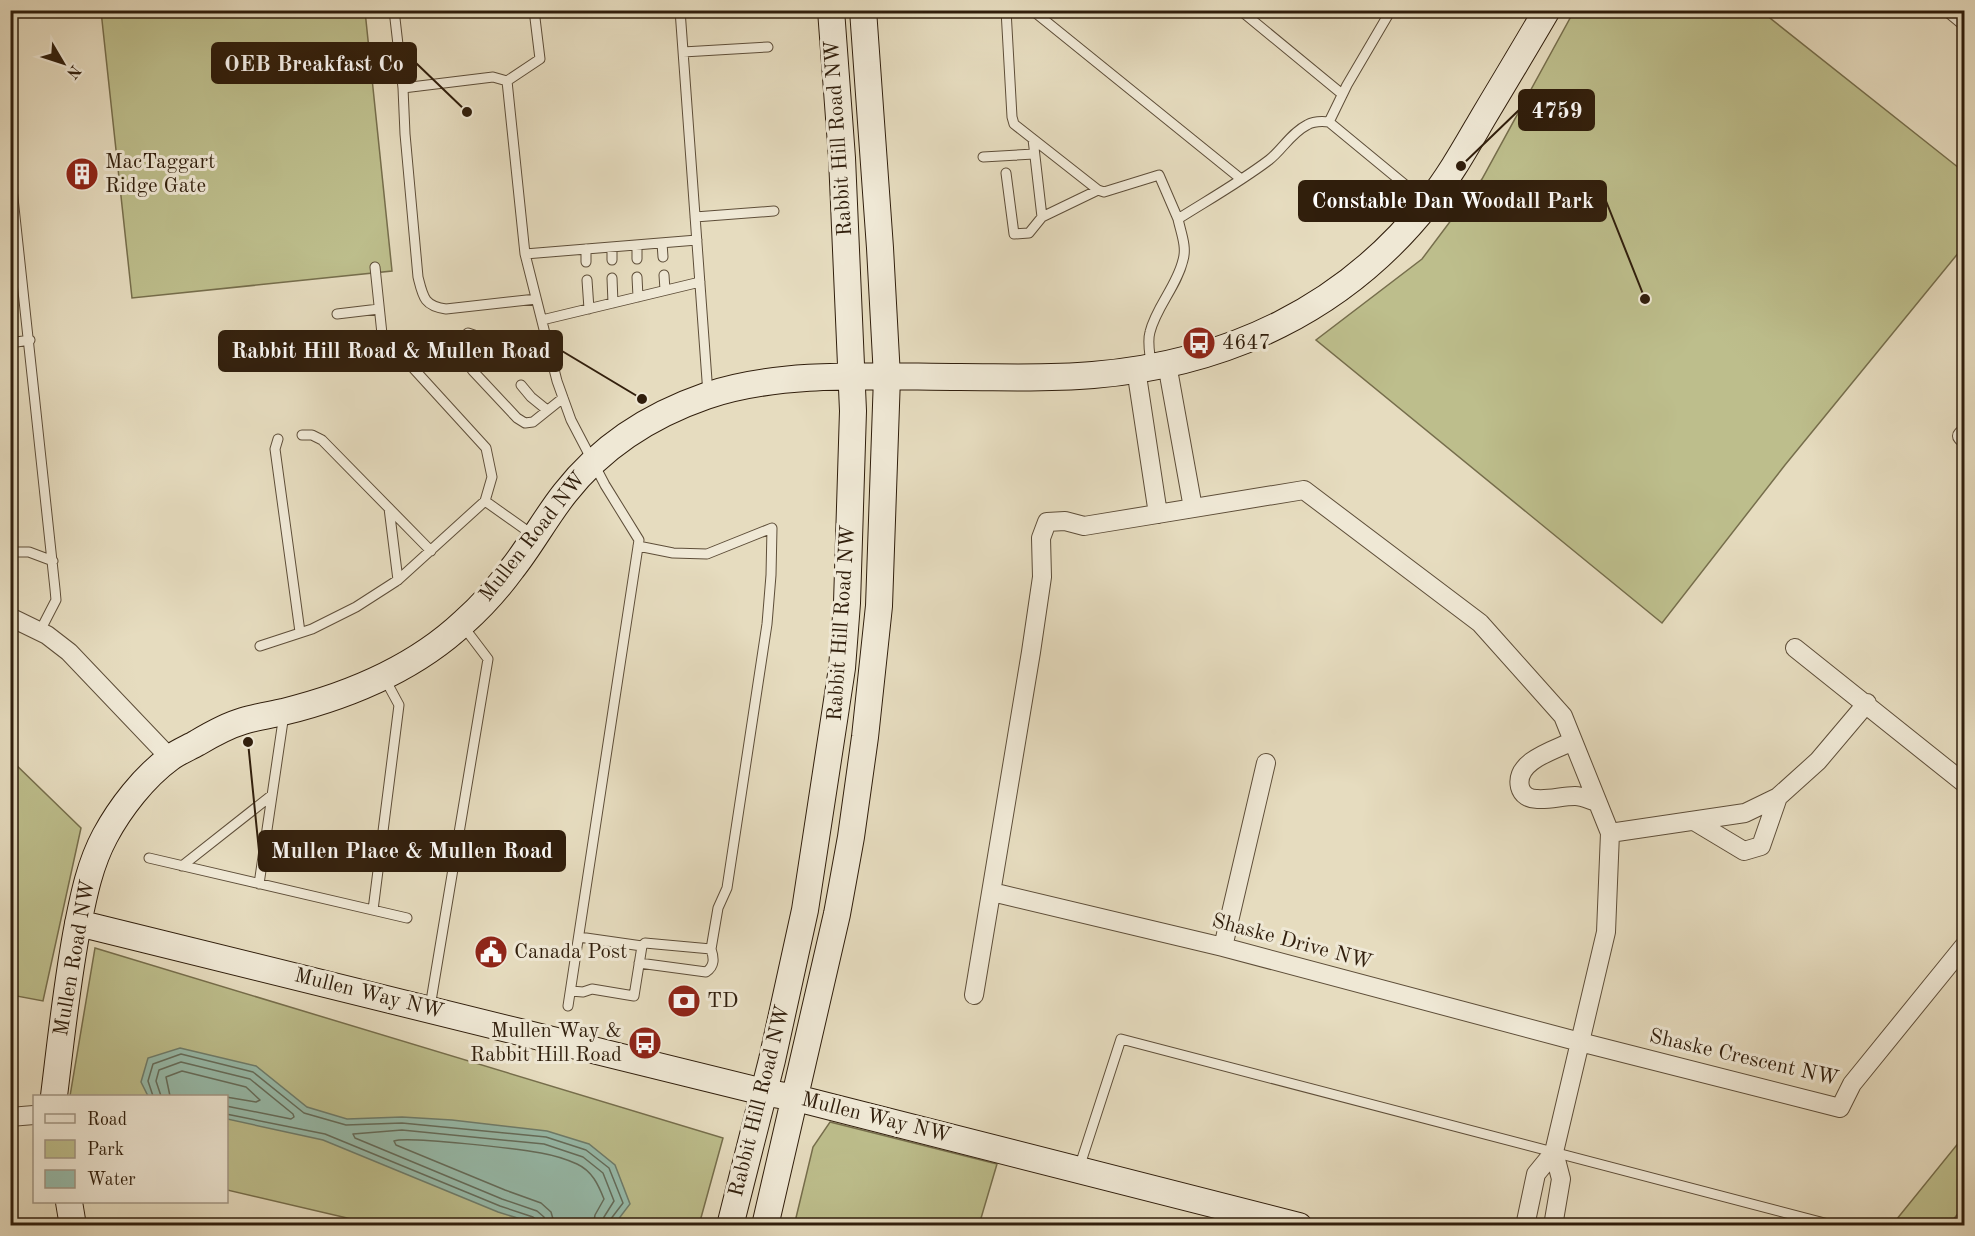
<svg xmlns="http://www.w3.org/2000/svg" width="1975" height="1236" font-family="'Old Standard TT',serif">
<rect width="100%" height="100%" fill="#e6dcbf"/>
<filter id="stains"><feTurbulence type="fractalNoise" baseFrequency=".00333" numOctaves="4"/><feColorMatrix values="0 0 0 0 .2 0 0 0 0 .09 0 0 0 0 .02 0 0 0 .5 -.17"/></filter>
<radialGradient id="worn" r=".72"><stop offset=".6" stop-color="#630" stop-opacity="0"/><stop offset="1" stop-color="#630" stop-opacity=".3"/></radialGradient>
<path fill="#bdbe8c" stroke="#766e4c" stroke-width="1.5" d="M101,11H365L392,271L132,298Z
M1574,11H1761L1964,172V246L1785,465L1662,623L1316,340L1422,259L1482,179Z
M10,759L81,828L43,1001L11,995Z
M95,948L723,1138L699,1225H377L227,1190L226,1096H70Z
M830,1122L997,1164L979,1225L794,1226L813,1147Z
M1964,1136V1206L1949,1225H1892Z"/>
<path fill="#97bcac" stroke="#6e7d6c" stroke-width="1.5" d="M180,1048L256,1066L307,1107L347,1119L402,1117L452,1120L547,1131L589,1144L615,1165L630,1204L614,1225H540L498,1212L323,1140L227,1119L226,1096H148L141,1082L148,1058Z"/>
<g fill="none" stroke-linecap="round" stroke-linejoin="round">
<path stroke="#646d5c" stroke-width="1.5" d="M153,1096L148,1081L153,1064L181,1054L253,1072L304,1113L346,1125L402,1123L546,1137L586,1150L609,1168L623,1203L610,1220L609,1226
M161,1096L156,1081L159,1070L181,1062L250,1079L293,1114L294,1117L291,1119L226,1106
M170,1096L166,1077L182,1071L246,1087L260,1100L256,1102L226,1097
M226,1114L325,1134L500,1206L533,1217L537,1220L538,1226
M546,1226L544,1217L537,1211L502,1199L355,1138L353,1134L402,1130L544,1144L583,1157L603,1173L614,1201L604,1217L602,1226
M555,1226L551,1212L541,1203L505,1190L396,1145L394,1141C407,1136 521,1149 541,1153C552,1155 566,1159 577,1164C592,1171 598,1184 604,1199L595,1215L593,1226"/>
<defs>
<path id="lane" d="M394,10L403,88
M534,10L540,59L507,81L525,254L557,381L571,420L605,485L639,540L568,1006
M680,10L708,394
M1006,10L1012,117L1014,124L1098,190L1104,192L1159,175L1178,219
M1032,10L1241,179
M1240,10L1342,94
M683,52L768,47
M507,81L493,77L403,88L405,134L418,277C423,297 424,306 446,309L536,299
M1329,122L1347,85L1391,10
M1033,139L1042,217
M983,157L1034,154
M10,170L55,589L56,600L40,631
M1006,173L1014,234L1029,233L1042,217L1098,190
M695,217L774,211
M662,243L663,257
M637,245V259
M586,249V262
M525,254L697,240
M612,260V247
M375,267L382,334L486,448L492,477L485,501L533,535
M664,275L665,290
M637,277L638,297
M612,278L613,303
M587,280L589,309
M337,314L379,309
M542,320L700,282
M10,343L30,340
M494,354L474,335L468,333L458,343L457,350L473,371L517,418L525,423L533,422L563,398
M1151,364C1150,354 1147,342 1150,332C1156,307 1177,286 1183,260C1187,247 1181,233 1178,219C1208,200 1240,182 1269,160C1282,150 1291,133 1307,125C1314,121 1321,121 1329,122L1426,202
M521,385L531,397L547,410
M302,435H312L322,440L431,551
M278,439L275,449L300,632
M389,508L398,580
M10,552H29L53,561
M260,646L312,629L356,607L398,580L485,501
M149,858L407,918
M182,866L272,795
M259,884L284,714
M373,910L399,705L385,679
M579,937L642,946
M639,963L706,972C715,966 714,958 711,949
M571,991L583,992L592,989L634,996L642,946L645,943L711,949L718,908L727,888L767,624L771,575L772,528L707,554L673,553L638,546
M430,1007L488,659L463,626
M1079,1168L1121,1039L1836,1226"/>
<path id="street" d="M1952,10L1964,20
M1167,364L1193,508
M1136,369L1158,514
M1964,434L1962,436L1964,438
M10,617L47,635L69,652L170,758
M1795,648L1964,783
M1573,741C1555,750 1514,761 1520,787C1522,795 1529,799 1537,799C1550,800 1562,796 1575,796C1582,796 1590,800 1597,802
M1694,821L1744,851L1761,846L1778,797
M1610,833L1745,813L1778,797L1818,761L1867,703
M992,892L1223,947L1580,1042L1840,1108L1852,1084L1964,946
M1223,947L1266,763
M974,995L1031,652L1042,577L1041,538L1047,522L1065,521L1084,526L1304,490L1480,623L1563,716L1610,833L1606,932L1554,1152L1561,1179L1553,1226
M10,1117L34,1115
M1525,1226L1536,1174L1554,1152"/>
<path id="secondary" d="M78,923L763,1092L796,1098L1299,1226
M54,1096C61,1039 67,981 78,924C84,894 90,864 105,836C120,808 144,777 170,758C178,752 188,748 197,743C212,734 226,726 243,721C256,717 269,715 283,712C348,696 414,669 464,622C482,606 498,588 512,569C531,545 546,517 565,493C601,447 651,415 706,396C781,370 881,377 960,377C1004,377 1049,379 1093,375C1227,364 1345,309 1429,202C1450,176 1467,145 1484,116C1505,81 1526,46 1547,10
M69,1202L73,1226
M730,1226L772,1060L805,910L842,668L847,603L853,411L842,158L831,10
M765,1226L837,914L851,837L865,737L879,606L887,377L880,248L863,10"/>
</defs>
<use href="#lane" stroke="#5e4e39" stroke-width="11"/>
<use href="#street" stroke="#5e4e39" stroke-width="20"/>
<use href="#secondary" stroke="#301e0c" stroke-width="28"/>
<use href="#lane" stroke="#efe8d5" stroke-width="9"/>
<use href="#street" stroke="#efe8d5" stroke-width="18"/>
<use href="#secondary" stroke="#efe8d5" stroke-width="26"/>
</g>
<defs>
<symbol id="building-disc" viewBox="-11 -11 22 22"><circle r="9.5" fill="#8f2418" stroke="#efe8d5"/><path d="M-4-6H4V6H1V3H-1V6H-4ZM-2.5-4.3h1.7v1.8h-1.7ZM.8-4.3h1.7v1.8H.8ZM-2.5-1h1.7V.8h-1.7ZM.8-1h1.7V.8H.8Z" fill="#fff"/></symbol>
<symbol id="bus-disc" viewBox="-11 -11 22 22"><circle r="9.5" fill="#8f2418" stroke="#efe8d5"/><path d="M-5-6H5V4H4V6H2V4H-2V6H-4V4H-5ZM-3.5-4V0h7V-4ZM-3.5 1.2v1.5H-2V1.2ZM2 1.2v1.5H3.5V1.2Z" fill="#fff"/></symbol>
<symbol id="civic-disc" viewBox="-11 -11 22 22"><circle r="9.5" fill="#8f2418" stroke="#efe8d5"/><path d="M-.6-6.5H3V-4.5H.6V-3L4-1V1h2V6H-6V1h2V-1L-.6-3ZM-1.2 2.5V6h2.4V2.5Z" fill="#fff"/></symbol>
<symbol id="bank-disc" viewBox="-11 -11 22 22"><circle r="9.5" fill="#8f2418" stroke="#efe8d5"/><path d="M-6-4H6V4H-6ZM0-2.3a2.3 2.3 0 1 0 0 4.6a2.3 2.3 0 1 0 0-4.6Z" fill="#fff"/></symbol>
</defs>
<g fill-rule="evenodd">
<use href="#building-disc" x="63" y="155" width="38" height="38"/>
<use href="#bus-disc" x="1180" y="324" width="38" height="38"/>
<use href="#civic-disc" x="472" y="933" width="38" height="38"/>
<use href="#bank-disc" x="665" y="982" width="38" height="38"/>
<use href="#bus-disc" x="626" y="1024" width="38" height="38"/>
</g>
<g text-anchor="middle" dominant-baseline="central" stroke-width="6" stroke-linejoin="round" paint-order="stroke">
<g font-size="21" fill="#301e0c" stroke="#efe8d5">
<text transform="translate(839 138) rotate(-94)">Rabbit Hill Road NW</text>
<text transform="translate(533 537) rotate(-52)">Mullen Road NW</text>
<text transform="translate(842 623) rotate(-86)">Rabbit Hill Road NW</text>
<text transform="translate(1292 942) rotate(15)">Shaske Drive NW</text>
<text transform="translate(75 958) rotate(-80)">Mullen Road NW</text>
<text transform="translate(369 994) rotate(14)">Mullen Way NW</text>
<text transform="translate(1744 1058) rotate(13)">Shaske Crescent NW</text>
<text transform="translate(760 1101) rotate(-76)">Rabbit Hill Road NW</text>
<text transform="translate(876 1118) rotate(14)">Mullen Way NW</text>
</g>
<g font-size="21" fill="#301e0c" stroke="#efe8d5" text-anchor="start">
<text x="105" y="162">MacTaggart<tspan x="105" dy="24">Ridge Gate</tspan></text>
<text x="1222" y="343">4647</text>
<text x="514" y="952">Canada Post</text>
<text x="707" y="1001">TD</text>
<text x="622" y="1031" text-anchor="end">Mullen Way &amp;<tspan x="622" dy="24">Rabbit Hill Road</tspan></text>
</g>
</g>
<path fill="none" stroke="#301e0c" stroke-width="2" d="M467 112L416 63M1461 166L1519 110M1645 299L1606 201M642 399L562 351M248 742L259 851"/>
<g fill="#301e0c" stroke="#efe8d5" stroke-width="2">
<circle cx="467" cy="112" r="6"/>
<circle cx="1461" cy="166" r="6"/>
<circle cx="1645" cy="299" r="6"/>
<circle cx="642" cy="399" r="6"/>
<circle cx="248" cy="742" r="6"/>
</g>
<g fill="#301e0c" stroke="#301e0c" stroke-width="2">
<rect x="212" y="43" width="204" height="40" rx="6"/>
<rect x="1519" y="90" width="75" height="40" rx="6"/>
<rect x="1299" y="181" width="307" height="40" rx="6"/>
<rect x="219" y="331" width="343" height="40" rx="6"/>
<rect x="259" y="831" width="306" height="40" rx="6"/>
</g>
<g font-size="22" text-anchor="middle" font-weight="bold" fill="#fff">
<text x="314" y="71">OEB Breakfast Co</text>
<text x="1557" y="118">4759</text>
<text x="1453" y="208">Constable Dan Woodall Park</text>
<text x="391" y="358">Rabbit Hill Road &amp; Mullen Road</text>
<text x="412" y="858">Mullen Place &amp; Mullen Road</text>
</g>
<rect width="1975" height="1236" fill="none" stroke="#e6dcbf" stroke-width="36"/>
<rect x="12" y="12" width="1951" height="1212" fill="none" stroke="#301e0c" stroke-width="3"/>
<rect x="18" y="18" width="1939" height="1200" fill="none" stroke="#301e0c" stroke-width="1.5"/>
<rect x="33" y="1095" width="195" height="108" fill="#efe8d5" stroke="#a39785" stroke-width="1.5"/>
<rect x="45" y="1114" width="30" height="9" fill="#efe8d5" stroke="#a39785" stroke-width="1.5"/>
<text x="87" y="1125" font-size="18" fill="#301e0c">Road</text>
<rect x="45" y="1140" width="30" height="18" fill="#bdbe8c" stroke="#a39785" stroke-width="1.5"/>
<text x="87" y="1155" font-size="18" fill="#301e0c">Park</text>
<rect x="45" y="1170" width="30" height="18" fill="#97bcac" stroke="#a39785" stroke-width="1.5"/>
<text x="87" y="1185" font-size="18" fill="#301e0c">Water</text>
<g transform="translate(63 63) rotate(129)" stroke="#efe8d5" stroke-width="4.5" paint-order="stroke">
<path d="M0-4.5L10 22L0 15L-10 22Z" fill="#301e0c"/>
<text y="-9" font-size="16" font-weight="bold" text-anchor="middle" fill="#301e0c">N</text>
</g>
<rect width="100%" height="100%" filter="url(#stains)"/>
<rect width="100%" height="100%" fill="url(#worn)"/>
</svg>
